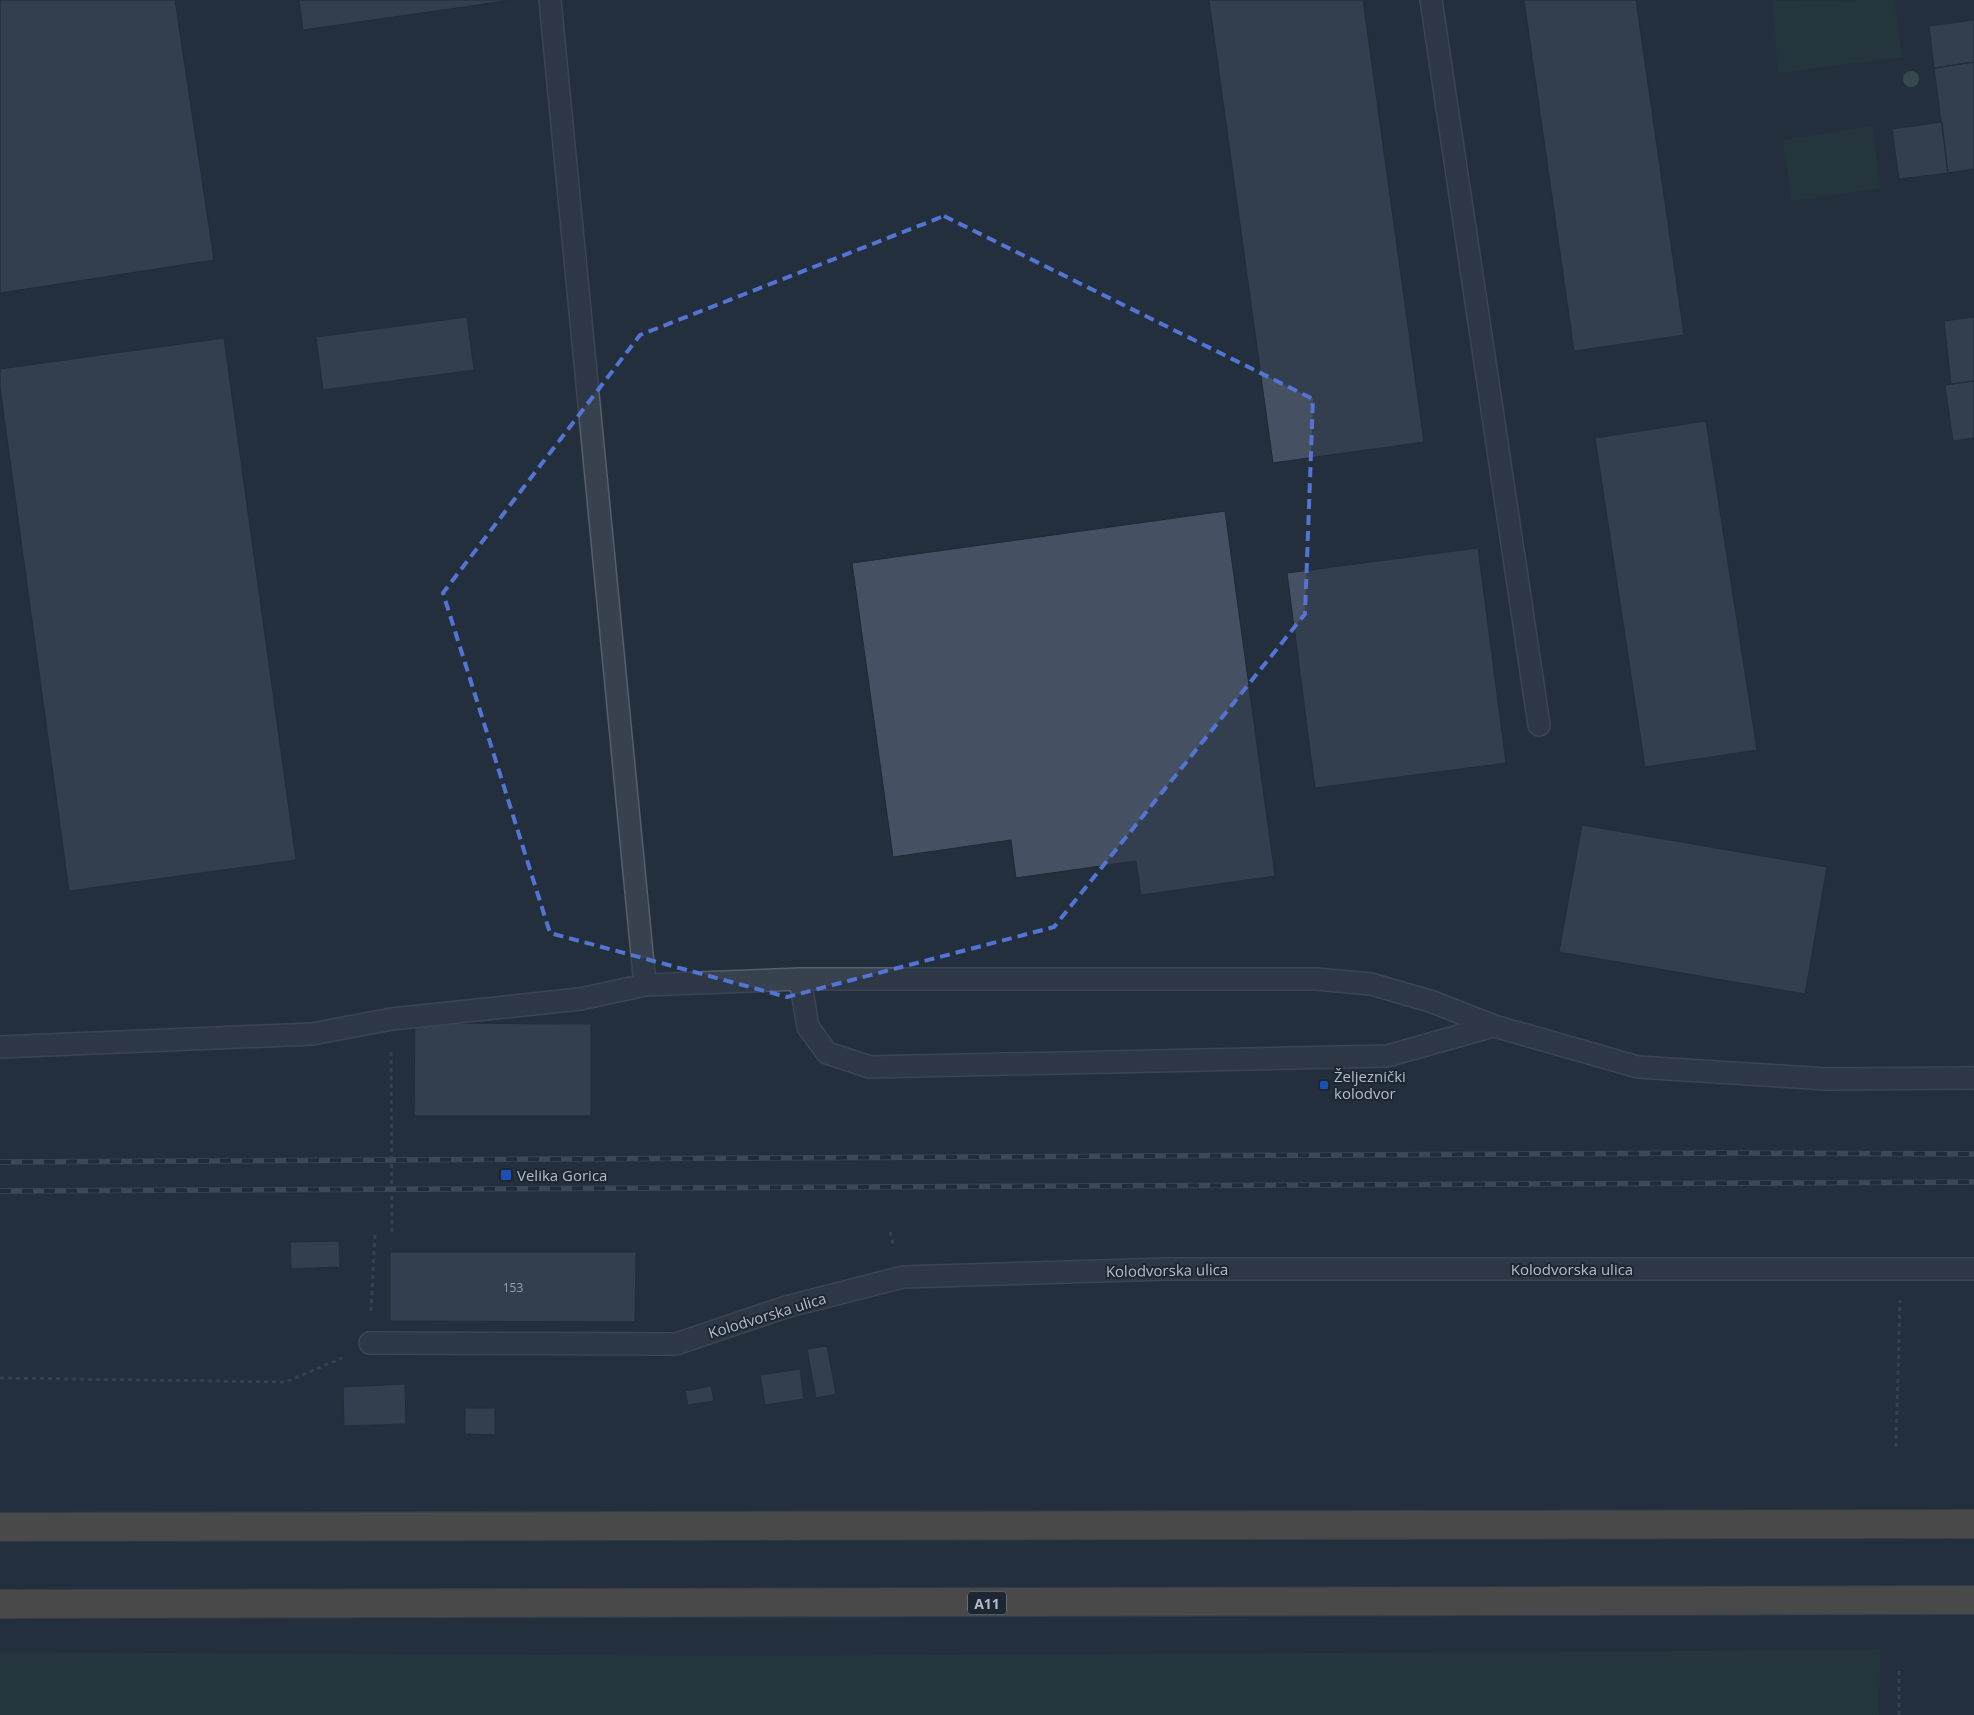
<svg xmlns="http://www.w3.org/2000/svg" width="1974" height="1715" font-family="'Open Sans',sans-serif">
<rect width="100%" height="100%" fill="#242f3e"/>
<path fill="#263c3f" d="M1894,0L1902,57L1778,73L1773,1Z
M1872,126L1880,188L1792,201L1783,140Z
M1880,1650L1879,1715H0V1652L739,1656Z"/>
<path fill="#455162" stroke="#1f2835" d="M0,0H175L214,260L0,293Z
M299,0H512L303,30Z
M1209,0H1363L1424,442L1273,463Z
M1524,0H1636L1684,335L1574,351Z
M1974,20V62L1934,68L1929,26Z
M1974,62V169L1948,173L1934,68Z
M1942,122L1948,173L1899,179L1892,129Z
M467,317L474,370L323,390L316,337Z
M1974,317V381L1951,384L1944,321Z
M224,338L296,860L69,891L0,387V369Z
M1974,381V438L1953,441L1945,385Z
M1706,421L1757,750L1645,767L1595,438Z
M1225,511L1275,876L1141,895L1136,861L1016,878L1011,840L893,857L852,563Z
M1478,548L1506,763L1315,788L1287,573Z
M1582,825L1827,867L1805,994L1559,952Z
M415,1023L591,1024V1116H414Z
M339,1241L340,1267L291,1269L290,1242Z
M390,1252H636L635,1322L390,1321Z
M827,1346L836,1394L816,1398L807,1349Z
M800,1369L804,1399L765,1405L760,1375Z
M405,1384L406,1424L344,1426L343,1387Z
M711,1386L714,1401L688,1405L685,1391Z
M465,1408H495V1435L465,1434Z"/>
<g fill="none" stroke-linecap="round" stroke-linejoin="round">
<defs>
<path id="lane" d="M550,0L645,985
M1431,0L1539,725
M800,979L808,1027L827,1053L870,1067L1387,1056L1494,1026
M0,1047L312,1034L392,1019L580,999L645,985L800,979H1316L1371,984L1433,1002L1494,1026L1638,1067L1827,1079L1974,1078
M370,1343L676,1344L786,1307L903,1277L1167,1269H1974"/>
<path id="highway" d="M0,1527L1974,1524
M0,1604L1974,1600"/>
</defs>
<use href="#lane" stroke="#565f6c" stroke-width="24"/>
<use href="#highway" stroke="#434c59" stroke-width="30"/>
<path stroke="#44595c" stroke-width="3" stroke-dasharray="4 4" stroke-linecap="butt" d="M391,1052L392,1233
M890,1232L894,1247
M371,1311L375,1234
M0,1378L286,1382L342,1358
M1896,1447L1900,1300
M1899,1715V1667"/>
<use href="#lane" stroke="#38414e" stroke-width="21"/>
<use href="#highway" stroke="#746855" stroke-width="28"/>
<defs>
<path id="rail" d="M0,1162L1726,1153L1974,1154
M0,1191L1974,1182"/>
</defs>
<use href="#rail" stroke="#5a6575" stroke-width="5.5"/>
<use href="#rail" stroke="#1d2633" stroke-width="4" stroke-dasharray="11" stroke-linecap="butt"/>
</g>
<circle fill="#4b6a5d" cx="1911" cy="79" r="8"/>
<path d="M0 0H1974V1715H0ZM944,216L1313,399L1305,614L1054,927L787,997L550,933L443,593L640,335Z" fill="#242f3e" fill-opacity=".55" fill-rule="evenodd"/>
<path fill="none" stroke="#5274d3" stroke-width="4" stroke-dasharray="10 6" stroke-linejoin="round" d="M944,216L1313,399L1305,614L1054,927L787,997L550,933L443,593L640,335Z"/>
<g fill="#1a4fb4" stroke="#1d2633" stroke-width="2">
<rect x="1319" y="1080" width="10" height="10" rx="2.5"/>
<rect x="500" y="1169" width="12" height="12" rx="2.5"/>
</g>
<g text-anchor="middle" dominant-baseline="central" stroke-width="4" stroke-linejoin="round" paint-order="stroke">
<g font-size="12" fill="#98a1af">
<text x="513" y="1287">153</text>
</g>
<rect fill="#1d2633" stroke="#878f9c" stroke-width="1" x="968" y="1591.5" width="38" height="23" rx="4"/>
<g font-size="14" font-weight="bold" fill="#b4bcc9">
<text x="987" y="1603">A11</text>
</g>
<g font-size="15" fill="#b4bcc9" stroke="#1d2633" text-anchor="start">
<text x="1334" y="1076">Željeznički<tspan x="1334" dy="17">kolodvor</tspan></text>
<text x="517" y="1175">Velika Gorica</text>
</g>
<g font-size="15" fill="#b4bcc9" stroke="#1d2633">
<text x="1572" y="1269">Kolodvorska ulica</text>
<text transform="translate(1167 1270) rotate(-1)">Kolodvorska ulica</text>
<text transform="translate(767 1315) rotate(-17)">Kolodvorska ulica</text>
</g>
</g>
</svg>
